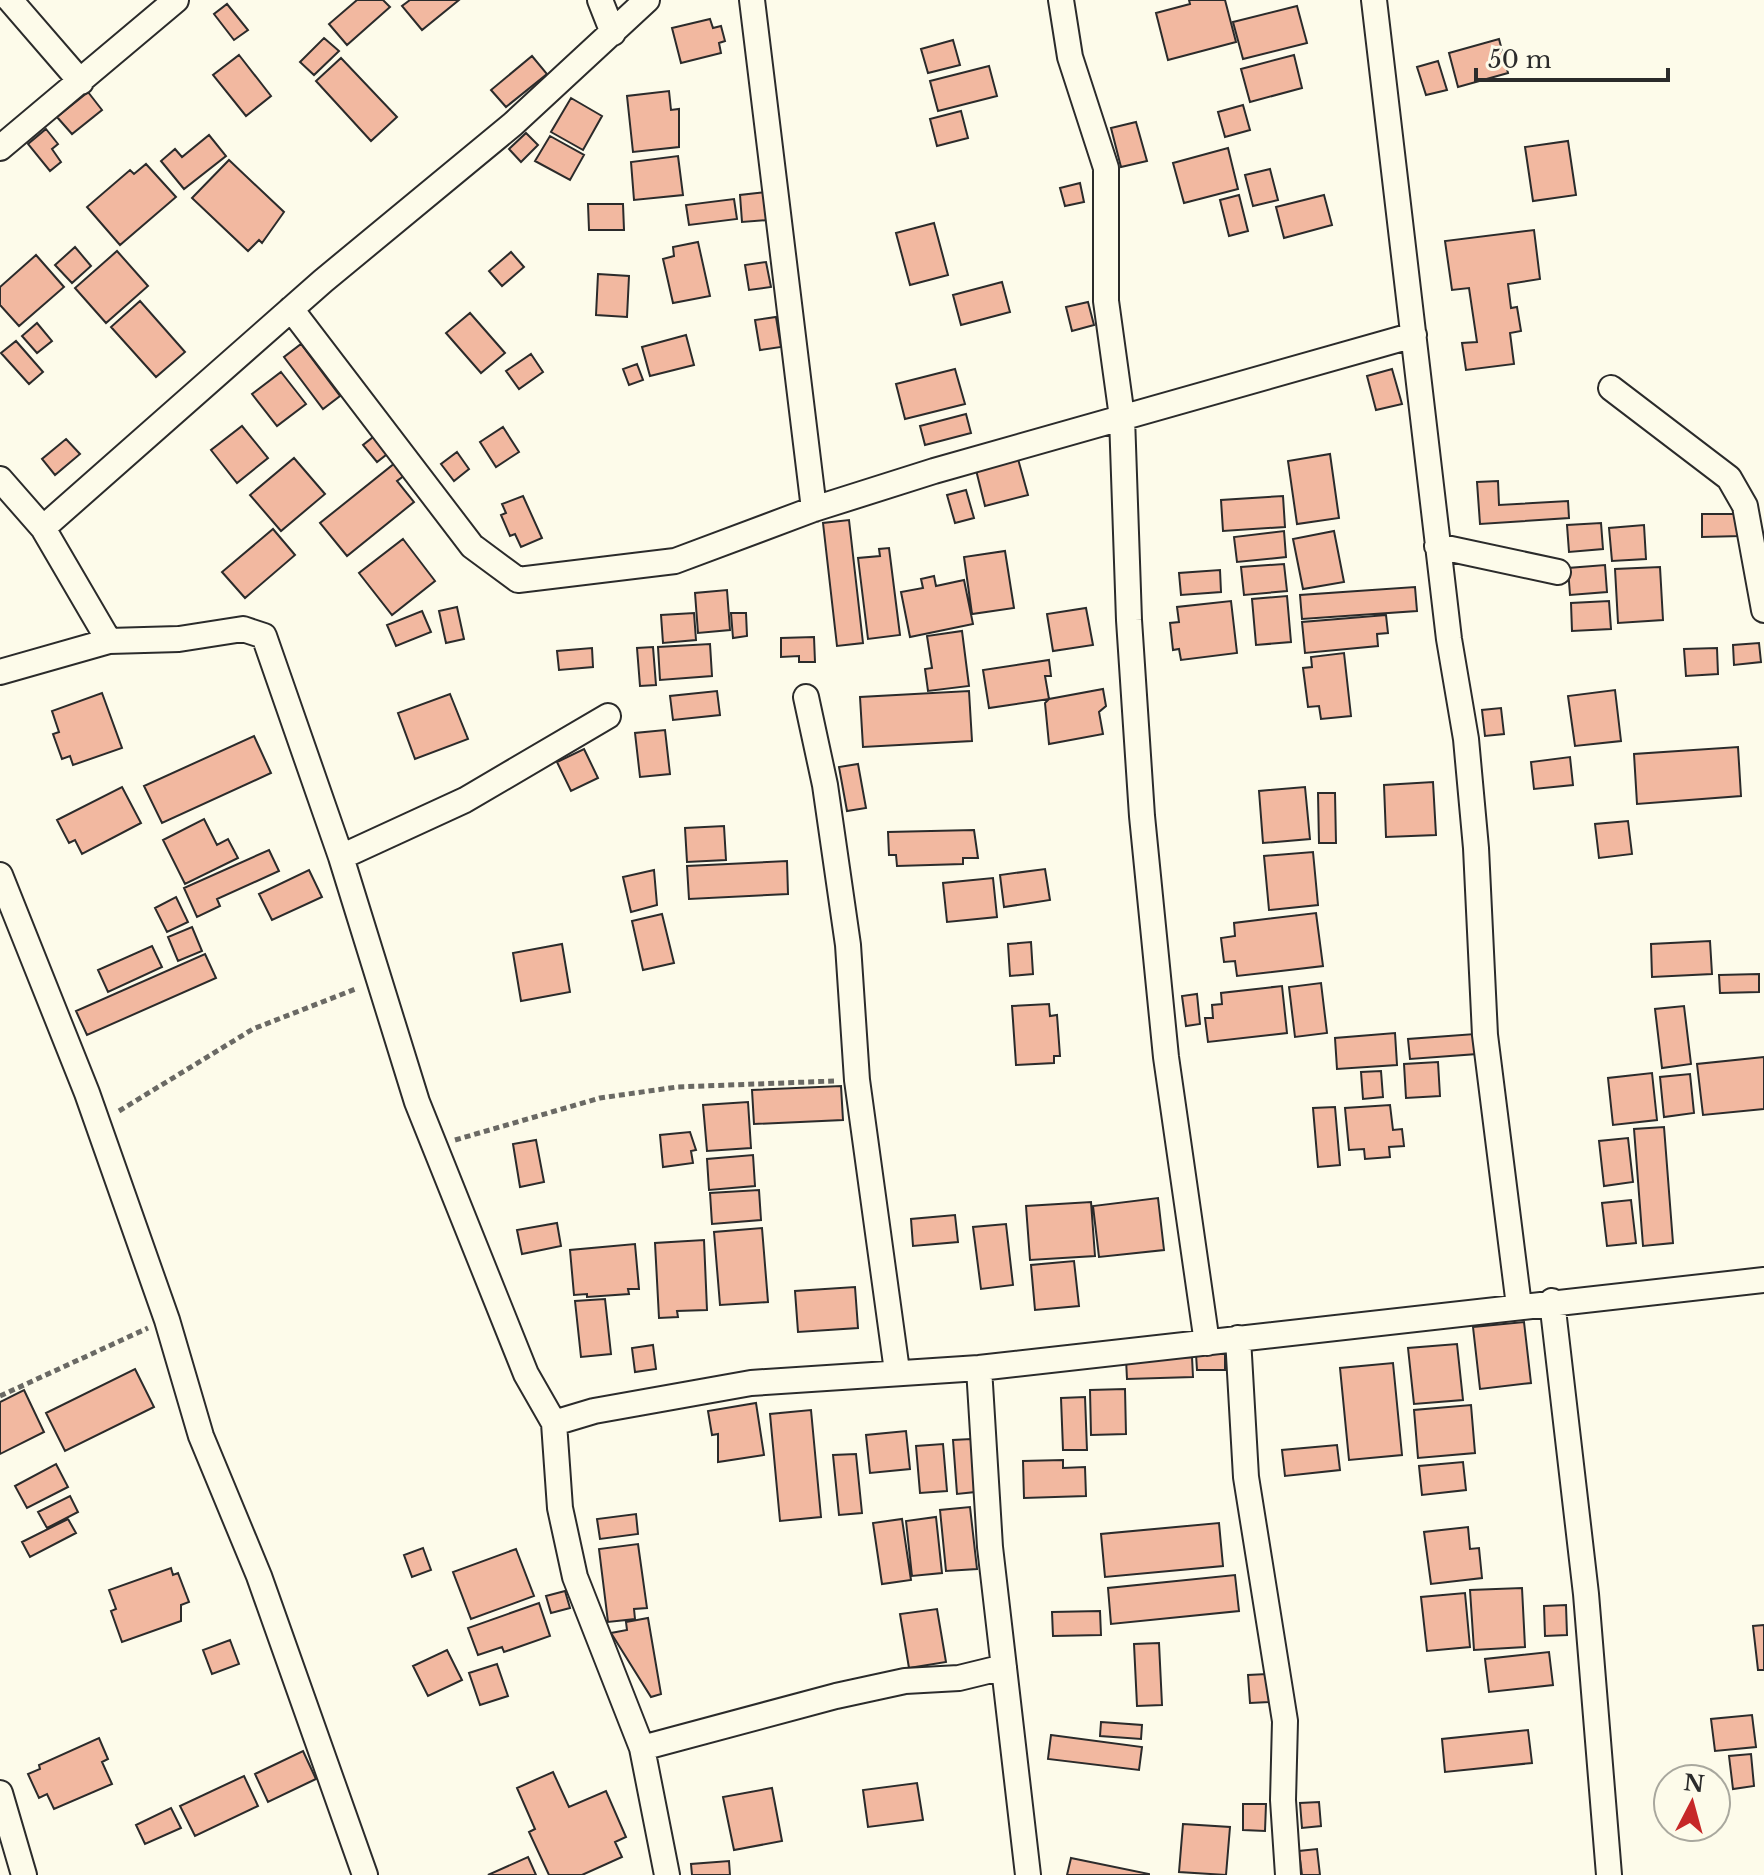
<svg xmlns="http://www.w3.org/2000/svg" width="1764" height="1875" font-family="'Libre Baskerville',serif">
<rect width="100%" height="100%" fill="#fdfbea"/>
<path fill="#f2b8a0" stroke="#2b2b2b" stroke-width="2" d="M357,0H383L390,7L347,45L329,24Z
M410,0H459L422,30L402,6Z
M1189,0H1225L1236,42L1168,60L1156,13L1190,4Z
M227,4L248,30L234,40L214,14Z
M1297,6L1307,43L1243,59L1233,22Z
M710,19L713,28L721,26L725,41L719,43L721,53L681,63L672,28Z
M324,38L339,51L314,75L300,62Z
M1499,39L1508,73L1458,87L1449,53Z
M953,40L960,65L928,73L921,49Z
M239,55L271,96L246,116L213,75Z
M1294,55L1302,88L1250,102L1241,69Z
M532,56L547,74L506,107L491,90Z
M341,58L397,117L371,141L316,81Z
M1438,61L1447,90L1426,95L1417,67Z
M989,66L997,96L938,111L930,81Z
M669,91L671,110L679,109V147L633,152L627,96Z
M88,92L102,110L72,134L57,117Z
M571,98L602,116L583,150L551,132Z
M1243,105L1250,130L1225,137L1218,112Z
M961,111L968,138L937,146L930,119Z
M1136,122L1147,161L1121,167L1111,128Z
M46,129L58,144L52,149L61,162L50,171L28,144Z
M526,133L538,145L521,162L509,149Z
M209,135L226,156L184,189L161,161L175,149L182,157Z
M550,136L584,155L570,180L535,161Z
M1568,141L1576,195L1533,201L1525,147Z
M1228,148L1238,189L1184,203L1173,163Z
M678,156L683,195L634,200L631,162Z
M229,160L284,212L262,243L259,240L248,251L192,198Z
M146,164L176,197L120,245L87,207L130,170L134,174Z
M1270,169L1278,200L1253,206L1245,175Z
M1080,183L1084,202L1065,206L1060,188Z
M767,192L769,220L742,222L740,195Z
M1239,195L1248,231L1229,236L1220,200Z
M1324,195L1332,225L1284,238L1276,207Z
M734,199L737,219L689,225L686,205Z
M588,204H623L624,230H589Z
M934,223L948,275L910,285L896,233Z
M1534,230L1540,279L1508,284L1511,308L1517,307L1521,331L1510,333L1514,364L1466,370L1462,343L1477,342L1469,288L1452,290L1445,241Z
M698,242L710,296L673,303L663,259L674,256L673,247Z
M75,247L91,266L72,283L55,265Z
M117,251L148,286L106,323L75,288Z
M511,252L524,267L502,286L489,271Z
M36,255L64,287L19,326L0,305V287Z
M766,262L771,287L749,290L745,265Z
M598,274L629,276L627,317L596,315Z
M1002,282L1010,312L961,325L953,295Z
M140,301L185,352L156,377L111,327Z
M1088,302L1094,325L1072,331L1066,307Z
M470,313L505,353L481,373L446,333Z
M776,317L781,347L760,350L755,320Z
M37,323L52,341L37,353L22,336Z
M686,335L694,365L650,376L642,347Z
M16,341L43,372L29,384L1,353Z
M301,344L340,396L323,409L284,357Z
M531,354L543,372L519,389L506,371Z
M637,364L643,380L629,385L623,369Z
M955,369L965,404L905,419L896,384Z
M1392,369L1402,404L1376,410L1367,376Z
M281,372L306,404L277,426L252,394Z
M966,414L971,433L925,445L920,426Z
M242,426L268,458L237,483L211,450Z
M503,427L519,452L496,467L480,442Z
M377,434L391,451L377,462L363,445Z
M66,439L80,454L55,475L42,459Z
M457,452L469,469L454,481L441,464Z
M1330,454L1339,518L1297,524L1288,461Z
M294,458L325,494L281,531L250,495Z
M1018,459L1028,495L985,506L976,470Z
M395,463L405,475L397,481L414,502L347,556L320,523Z
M1498,481L1499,505L1568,501L1569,518L1480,524L1477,482Z
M966,490L974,518L955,523L947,495Z
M523,496L542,538L521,547L515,534L510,536L501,515L506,513L502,504Z
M1283,496L1285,527L1223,531L1221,500Z
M1702,514H1741V536L1702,537Z
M849,520L863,643L837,646L823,523Z
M1601,523L1603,549L1569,552L1567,525Z
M1644,525L1646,559L1612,561L1609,528Z
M273,529L295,555L245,598L222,572Z
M1284,531L1286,557L1237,562L1234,537Z
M1334,531L1344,582L1303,589L1293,539Z
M403,539L435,581L392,615L359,573Z
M889,548L900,635L868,639L858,558L880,556L879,549Z
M1005,551L1014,608L972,614L964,557Z
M1284,564L1287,591L1244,595L1241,567Z
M1605,565L1607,592L1570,595L1568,568Z
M1660,567L1663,620L1618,623L1615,569Z
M1220,570L1221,592L1181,595L1179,573Z
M934,576L936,586L964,580L973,624L910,637L901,592L923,588L921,579Z
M1415,587L1417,611L1302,619L1300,595Z
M727,590L730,630L698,633L695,593Z
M1287,596L1291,642L1256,645L1252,599Z
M1231,601L1237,653L1181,660L1179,649L1173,650L1170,623L1179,622L1177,607Z
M1609,601L1611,629L1572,631L1571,603Z
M457,607L464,639L446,643L439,611Z
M1086,608L1093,645L1053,651L1047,614Z
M422,611L431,632L396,646L387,625Z
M694,613L696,640L663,643L661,615Z
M731,613H746L747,636L733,638Z
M1386,615L1388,633L1377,634L1378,646L1305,653L1302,622Z
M962,631L969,686L928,691L925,669L932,668L927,636Z
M814,637L815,662H799V656L781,657V638Z
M1759,643L1761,662L1734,665L1733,645Z
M710,644L712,676L660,680L658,647Z
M653,647L656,685L640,686L637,648Z
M592,648L593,667L559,670L557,651Z
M1717,648L1718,674L1686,676L1684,649Z
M1344,653L1351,716L1321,719L1319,706L1308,707L1303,668L1312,667L1311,657Z
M1049,660L1051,676H1045L1049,699L989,708L983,670Z
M1103,689L1106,706L1099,712L1103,734L1049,744L1045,703L1049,699Z
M1615,690L1621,741L1575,746L1568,696Z
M717,691L720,715L673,720L670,696Z
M969,691L972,741L863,747L860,697Z
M102,693L122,748L73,765L70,756L62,759L53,734L59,732L52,711Z
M450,694L468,739L415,759L398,713Z
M1501,708L1504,734L1485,736L1482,710Z
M665,730L670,774L640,777L635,733Z
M254,736L271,773L162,823L144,786Z
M1738,747L1741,796L1637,804L1634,754Z
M584,749L598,778L571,791L557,762Z
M1570,757L1573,785L1534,789L1531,762Z
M858,764L866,808L847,811L839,767Z
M1433,782L1436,835L1386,837L1384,785Z
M122,787L141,823L82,854L75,840L69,843L57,820Z
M1305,787L1310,839L1263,843L1259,791Z
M1318,793H1335L1336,843H1319Z
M204,819L217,845L228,839L238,858L185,884L163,840Z
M1628,821L1632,854L1599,858L1595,824Z
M724,826L726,860L687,862L685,828Z
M974,830L978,858H963V864L897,866L896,855H889L888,832Z
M269,850L279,871L217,899L220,906L197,917L184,888Z
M1313,852L1318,905L1269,910L1264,856Z
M787,861L788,894L689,899L687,866Z
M1045,869L1050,900L1004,907L1000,875Z
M309,870L322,897L272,920L259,894Z
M654,870L657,905L631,912L623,877Z
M993,878L997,917L947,922L943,883Z
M176,897L188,922L167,932L155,908Z
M1316,913L1323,966L1237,976L1235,961L1224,962L1221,938L1235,936L1234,923Z
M662,914L674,963L643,970L632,921Z
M192,927L202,951L178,961L168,937Z
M1710,941L1712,974L1652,977L1651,944Z
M1031,942L1033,974L1010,976L1008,944Z
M562,944L570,992L521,1001L513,953Z
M152,946L162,967L108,992L98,970Z
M205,954L216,978L87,1035L76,1011Z
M1759,974V992L1720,993L1719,975Z
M1321,983L1327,1033L1295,1037L1289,987Z
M1282,986L1287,1033L1208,1042L1205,1018H1213L1212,1005L1222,1004L1221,993Z
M1197,994L1200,1024L1186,1026L1182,996Z
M1049,1004L1050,1016L1057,1015L1060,1056H1054V1063L1016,1065L1012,1006Z
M1684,1006L1691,1064L1662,1068L1655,1009Z
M1395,1033L1397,1065L1337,1069L1335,1038Z
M1475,1034L1477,1054L1410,1059L1408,1039Z
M1764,1057V1109L1703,1115L1697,1064Z
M1438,1062L1440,1096L1406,1098L1404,1064Z
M1381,1071L1383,1097L1363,1099L1361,1072Z
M1652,1073L1657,1120L1613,1125L1608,1078Z
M1690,1074L1694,1113L1664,1117L1660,1077Z
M841,1086L843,1120L754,1124L752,1090Z
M748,1102L751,1148L707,1151L703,1105Z
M1390,1105L1393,1130L1402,1129L1404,1146L1389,1147L1390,1157L1365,1159L1364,1149L1349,1150L1345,1108Z
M1335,1107L1340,1165L1318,1167L1313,1108Z
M1664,1127L1673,1243L1643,1246L1634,1129Z
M690,1132L696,1150L691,1151L693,1163L663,1167L660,1135Z
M1628,1138L1633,1182L1604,1186L1599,1141Z
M536,1140L544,1182L520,1187L513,1144Z
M753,1155L755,1186L709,1190L707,1159Z
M759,1190L761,1220L712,1224L710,1193Z
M1158,1198L1164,1250L1099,1257L1093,1206Z
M1631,1200L1636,1243L1607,1246L1602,1203Z
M1091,1202L1095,1256L1030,1260L1026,1206Z
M955,1215L958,1242L913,1246L911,1219Z
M557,1223L561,1246L522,1254L517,1230Z
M1006,1224L1013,1285L981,1289L973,1227Z
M762,1228L768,1302L720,1305L714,1232Z
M704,1240L707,1310L677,1311L678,1317L659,1318L655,1243Z
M635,1244L639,1289H628L629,1294L587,1297V1294L574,1295L570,1250Z
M1074,1261L1079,1306L1035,1310L1031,1265Z
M855,1287L858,1328L798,1332L795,1291Z
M605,1299L611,1354L581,1357L575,1301Z
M1524,1322L1531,1383L1480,1389L1473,1327Z
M1457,1344L1463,1400L1414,1404L1408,1348Z
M653,1345L656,1369L635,1372L632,1348Z
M1225,1353V1370H1197L1196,1354Z
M1192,1357L1193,1377L1127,1379L1126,1359Z
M1393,1363L1402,1455L1349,1460L1340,1368Z
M135,1369L154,1407L65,1451L46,1413Z
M1125,1389L1126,1434L1091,1435L1090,1390Z
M24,1390L44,1432L0,1454V1402Z
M1085,1397L1087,1450H1063L1061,1398Z
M756,1403L764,1455L718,1462V1434L712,1435L708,1411Z
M1471,1405L1475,1453L1418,1458L1414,1410Z
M811,1410L821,1517L780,1521L770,1414Z
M906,1431L910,1469L870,1473L866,1435Z
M971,1439L975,1492L957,1494L953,1440Z
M943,1444L947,1491L920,1493L916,1446Z
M1337,1445L1340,1470L1285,1476L1282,1450Z
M856,1454L862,1513L839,1515L833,1455Z
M1063,1460V1468L1085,1467L1086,1496L1024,1498L1023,1461Z
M1463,1462L1466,1490L1422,1495L1419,1466Z
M56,1464L68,1487L27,1508L15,1486Z
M70,1496L78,1512L47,1528L38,1512Z
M970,1507L977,1569L946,1571L940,1510Z
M636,1514L638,1534L600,1539L597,1519Z
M936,1517L942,1573L912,1576L906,1521Z
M68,1519L76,1533L30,1557L22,1542Z
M902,1519L911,1580L882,1584L873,1523Z
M1219,1523L1223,1566L1105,1577L1101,1534Z
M1468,1527L1470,1549L1479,1548L1482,1578L1431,1584L1424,1532Z
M638,1544L647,1608L634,1609L635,1619L608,1622L599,1549Z
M423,1548L431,1570L412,1577L404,1555Z
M516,1549L534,1596L471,1619L453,1572Z
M171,1568L173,1575L178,1573L189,1602L181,1605V1621L122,1642L111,1611L116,1609L109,1590Z
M1235,1575L1239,1611L1111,1624L1108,1588Z
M1522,1588L1525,1647L1474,1650L1470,1590Z
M565,1591L570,1608L551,1613L546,1596Z
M1465,1593L1470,1647L1427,1651L1421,1597Z
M539,1603L550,1636L504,1652L502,1647L478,1655L468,1628Z
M1566,1605L1567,1635L1545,1636L1544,1606Z
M937,1609L946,1662L909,1668L900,1614Z
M1100,1611L1101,1635L1053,1636L1052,1612Z
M648,1618L661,1694L651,1697L611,1633L627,1630L626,1622Z
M1764,1625V1670H1758L1753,1626Z
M230,1640L239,1664L212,1674L203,1650Z
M1159,1643L1162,1705L1137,1706L1134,1644Z
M447,1650L462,1680L428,1696L413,1666Z
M1549,1652L1553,1685L1489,1692L1485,1659Z
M497,1664L508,1696L480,1705L469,1673Z
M1267,1674L1269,1702L1250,1703L1248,1675Z
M1752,1715L1756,1747L1715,1751L1711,1719Z
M1101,1722L1142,1725L1141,1739L1100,1736Z
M1528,1730L1532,1763L1445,1772L1442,1739Z
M1051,1735L1142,1747L1139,1770L1048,1759Z
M99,1738L108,1759L102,1762L112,1784L54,1809L47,1794L39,1798L28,1774L40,1769L39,1765Z
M303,1751L316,1779L268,1802L255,1774Z
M1751,1754L1754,1786L1733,1789L1729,1756Z
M553,1772L569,1807L606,1791L626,1837L615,1842L622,1857L582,1875H549L529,1832L535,1829L517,1788Z
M244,1776L258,1806L195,1836L180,1806Z
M917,1783L923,1820L868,1827L863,1790Z
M772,1788L782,1841L734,1850L723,1797Z
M1319,1802L1321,1826L1302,1828L1300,1803Z
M1243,1804H1266L1265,1831L1243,1830Z
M171,1808L181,1828L145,1844L136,1825Z
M1183,1824L1230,1827L1226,1875L1179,1872Z
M1317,1849L1320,1875H1302L1299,1851Z
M528,1857L536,1875H488Z
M1071,1858L1149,1874V1875H1067Z
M729,1861L730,1875H692L691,1864Z"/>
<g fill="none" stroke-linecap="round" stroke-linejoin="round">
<defs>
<path id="street" d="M10,0L81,82
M600,0L613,33
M752,0L814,509
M1061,0L1070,57L1106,168V301L1122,417L1129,620L1142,816L1166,1057L1207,1343
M1374,0L1449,639L1466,739L1476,848L1485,1035L1519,1306
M0,148L176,0
M291,309L472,546L518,580L675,561L814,509L934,471L1414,335
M1611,388L1729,478L1745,506L1764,610
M0,479L43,528L109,641
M43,528L323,281L513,124L647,0
M1437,546L1558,572
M0,672L109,641L179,639L243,629L264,636L341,857L417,1102L526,1374L554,1423L560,1508L575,1577L642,1748L667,1875
M806,697L825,785L848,945L857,1080L897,1371
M341,857L465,800L608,716
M0,875L87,1093L167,1320L201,1436L259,1576L365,1875
M1552,1301L1586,1594L1609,1875
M1238,1338L1246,1477L1285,1721L1283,1800L1288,1875
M979,1368L990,1547L1028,1875
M554,1423L594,1411L751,1383L979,1368L1764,1280
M642,1748L836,1696L905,1681L959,1678L1004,1667
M0,1793L24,1875"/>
</defs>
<use href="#street" stroke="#2b2b2b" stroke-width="28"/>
<path stroke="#6a6964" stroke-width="5" stroke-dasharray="6 4" stroke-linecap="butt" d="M119,1111L253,1029L358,988
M455,1140L600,1098L677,1087L834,1081
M0,1396L148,1328"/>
<use href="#street" stroke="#fdfbea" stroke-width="24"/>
</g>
<g transform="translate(1692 1803) rotate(6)"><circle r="38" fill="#fdfbea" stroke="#a9a89e" stroke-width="2"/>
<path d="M0-6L14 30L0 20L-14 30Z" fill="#c62828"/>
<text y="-12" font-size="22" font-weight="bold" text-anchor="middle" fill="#2b2b2b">N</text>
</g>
<path d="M1476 68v12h192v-12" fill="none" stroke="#2b2b2b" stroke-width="4"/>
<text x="1488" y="68" font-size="24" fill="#2b2b2b" stroke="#fdfbea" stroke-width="6" paint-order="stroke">50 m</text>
</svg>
